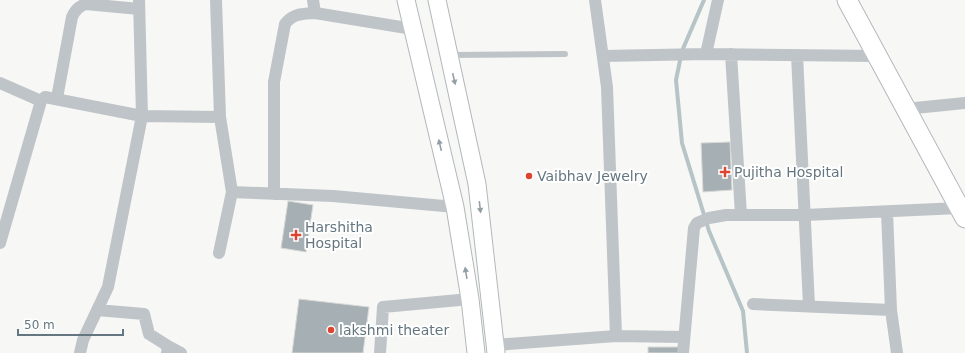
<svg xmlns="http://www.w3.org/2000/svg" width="965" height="353" font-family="'DejaVu Sans',sans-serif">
<rect width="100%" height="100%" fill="#f7f7f5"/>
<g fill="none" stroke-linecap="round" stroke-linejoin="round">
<path stroke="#b6c4c7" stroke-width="4" d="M704,0L682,51L676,80L682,143L709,231L743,311L747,353"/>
</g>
<path fill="#a6b0b4" stroke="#d9d9d7" d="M730,142L732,190L703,192L701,143Z
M288,201L313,205L306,252L281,248Z
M299,299L369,307L363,353H292Z
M648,347H680V353H648Z"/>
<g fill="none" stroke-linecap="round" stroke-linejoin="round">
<defs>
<path id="secondary" d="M406,0L455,207L470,299L476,353
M437,0L477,184L496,353"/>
<path id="primary" d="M847,0L965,218"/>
</defs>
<use href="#secondary" stroke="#b1b8bb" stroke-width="19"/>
<use href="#primary" stroke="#b2b8bb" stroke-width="21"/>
<path stroke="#bec4c7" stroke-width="6" d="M451,55L565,54"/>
<path stroke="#bec4c7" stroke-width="12" d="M139,0L142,116L220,117L232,192L333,196L455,207
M216,0L220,117
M313,0L315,13
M706,54L718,0
M731,54L741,215
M797,55L809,306
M603,56L706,54L877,56
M0,83L41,101
M57,98L72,17C75,10 79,6 86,4L139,9
M905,109L965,103
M274,194V82L285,24C293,13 303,14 315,13L413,29
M887,212L891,310L897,353
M0,243L41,101L45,97L142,116L108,287L83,340L80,353
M219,253L232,192
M753,304L891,310
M97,310L144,314L149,334L168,346
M616,336L684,337
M495,345L616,336L607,87L595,0
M167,353L168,346L181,353
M380,353L383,307L470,299
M683,353L694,228L697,223L709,218L726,215H805L959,208"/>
<use href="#secondary" stroke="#fff" stroke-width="17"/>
<use href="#primary" stroke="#fff" stroke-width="19"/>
</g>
<defs><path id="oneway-solid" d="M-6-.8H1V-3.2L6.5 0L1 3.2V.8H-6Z"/></defs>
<g fill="#929fa5">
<use href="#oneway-solid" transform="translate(454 79) rotate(77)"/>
<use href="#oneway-solid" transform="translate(440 145) rotate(-103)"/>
<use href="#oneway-solid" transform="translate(480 207) rotate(83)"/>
<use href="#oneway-solid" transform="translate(466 273) rotate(-99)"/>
</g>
<g fill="#dc4630" stroke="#fff" stroke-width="1.5">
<path d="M723 166h4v4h4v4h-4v4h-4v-4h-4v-4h4z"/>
<circle cx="529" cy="176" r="4"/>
<path d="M294 229h4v4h4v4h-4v4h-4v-4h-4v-4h4z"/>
<circle cx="331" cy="330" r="4"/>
</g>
<g text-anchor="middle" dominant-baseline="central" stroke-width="4" stroke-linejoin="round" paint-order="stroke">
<g font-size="14" fill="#64767f" stroke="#fff" text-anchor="start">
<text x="734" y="172">Pujitha Hospital</text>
<text x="537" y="176">Vaibhav Jewelry</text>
<text x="305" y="227">Harshitha<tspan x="305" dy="16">Hospital</tspan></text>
<text x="339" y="330">lakshmi theater</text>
</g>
</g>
<path d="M18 329v6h105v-6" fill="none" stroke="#64767f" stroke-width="2"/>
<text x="24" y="329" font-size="12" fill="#64767f" stroke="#ffffff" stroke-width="3" paint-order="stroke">50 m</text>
</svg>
